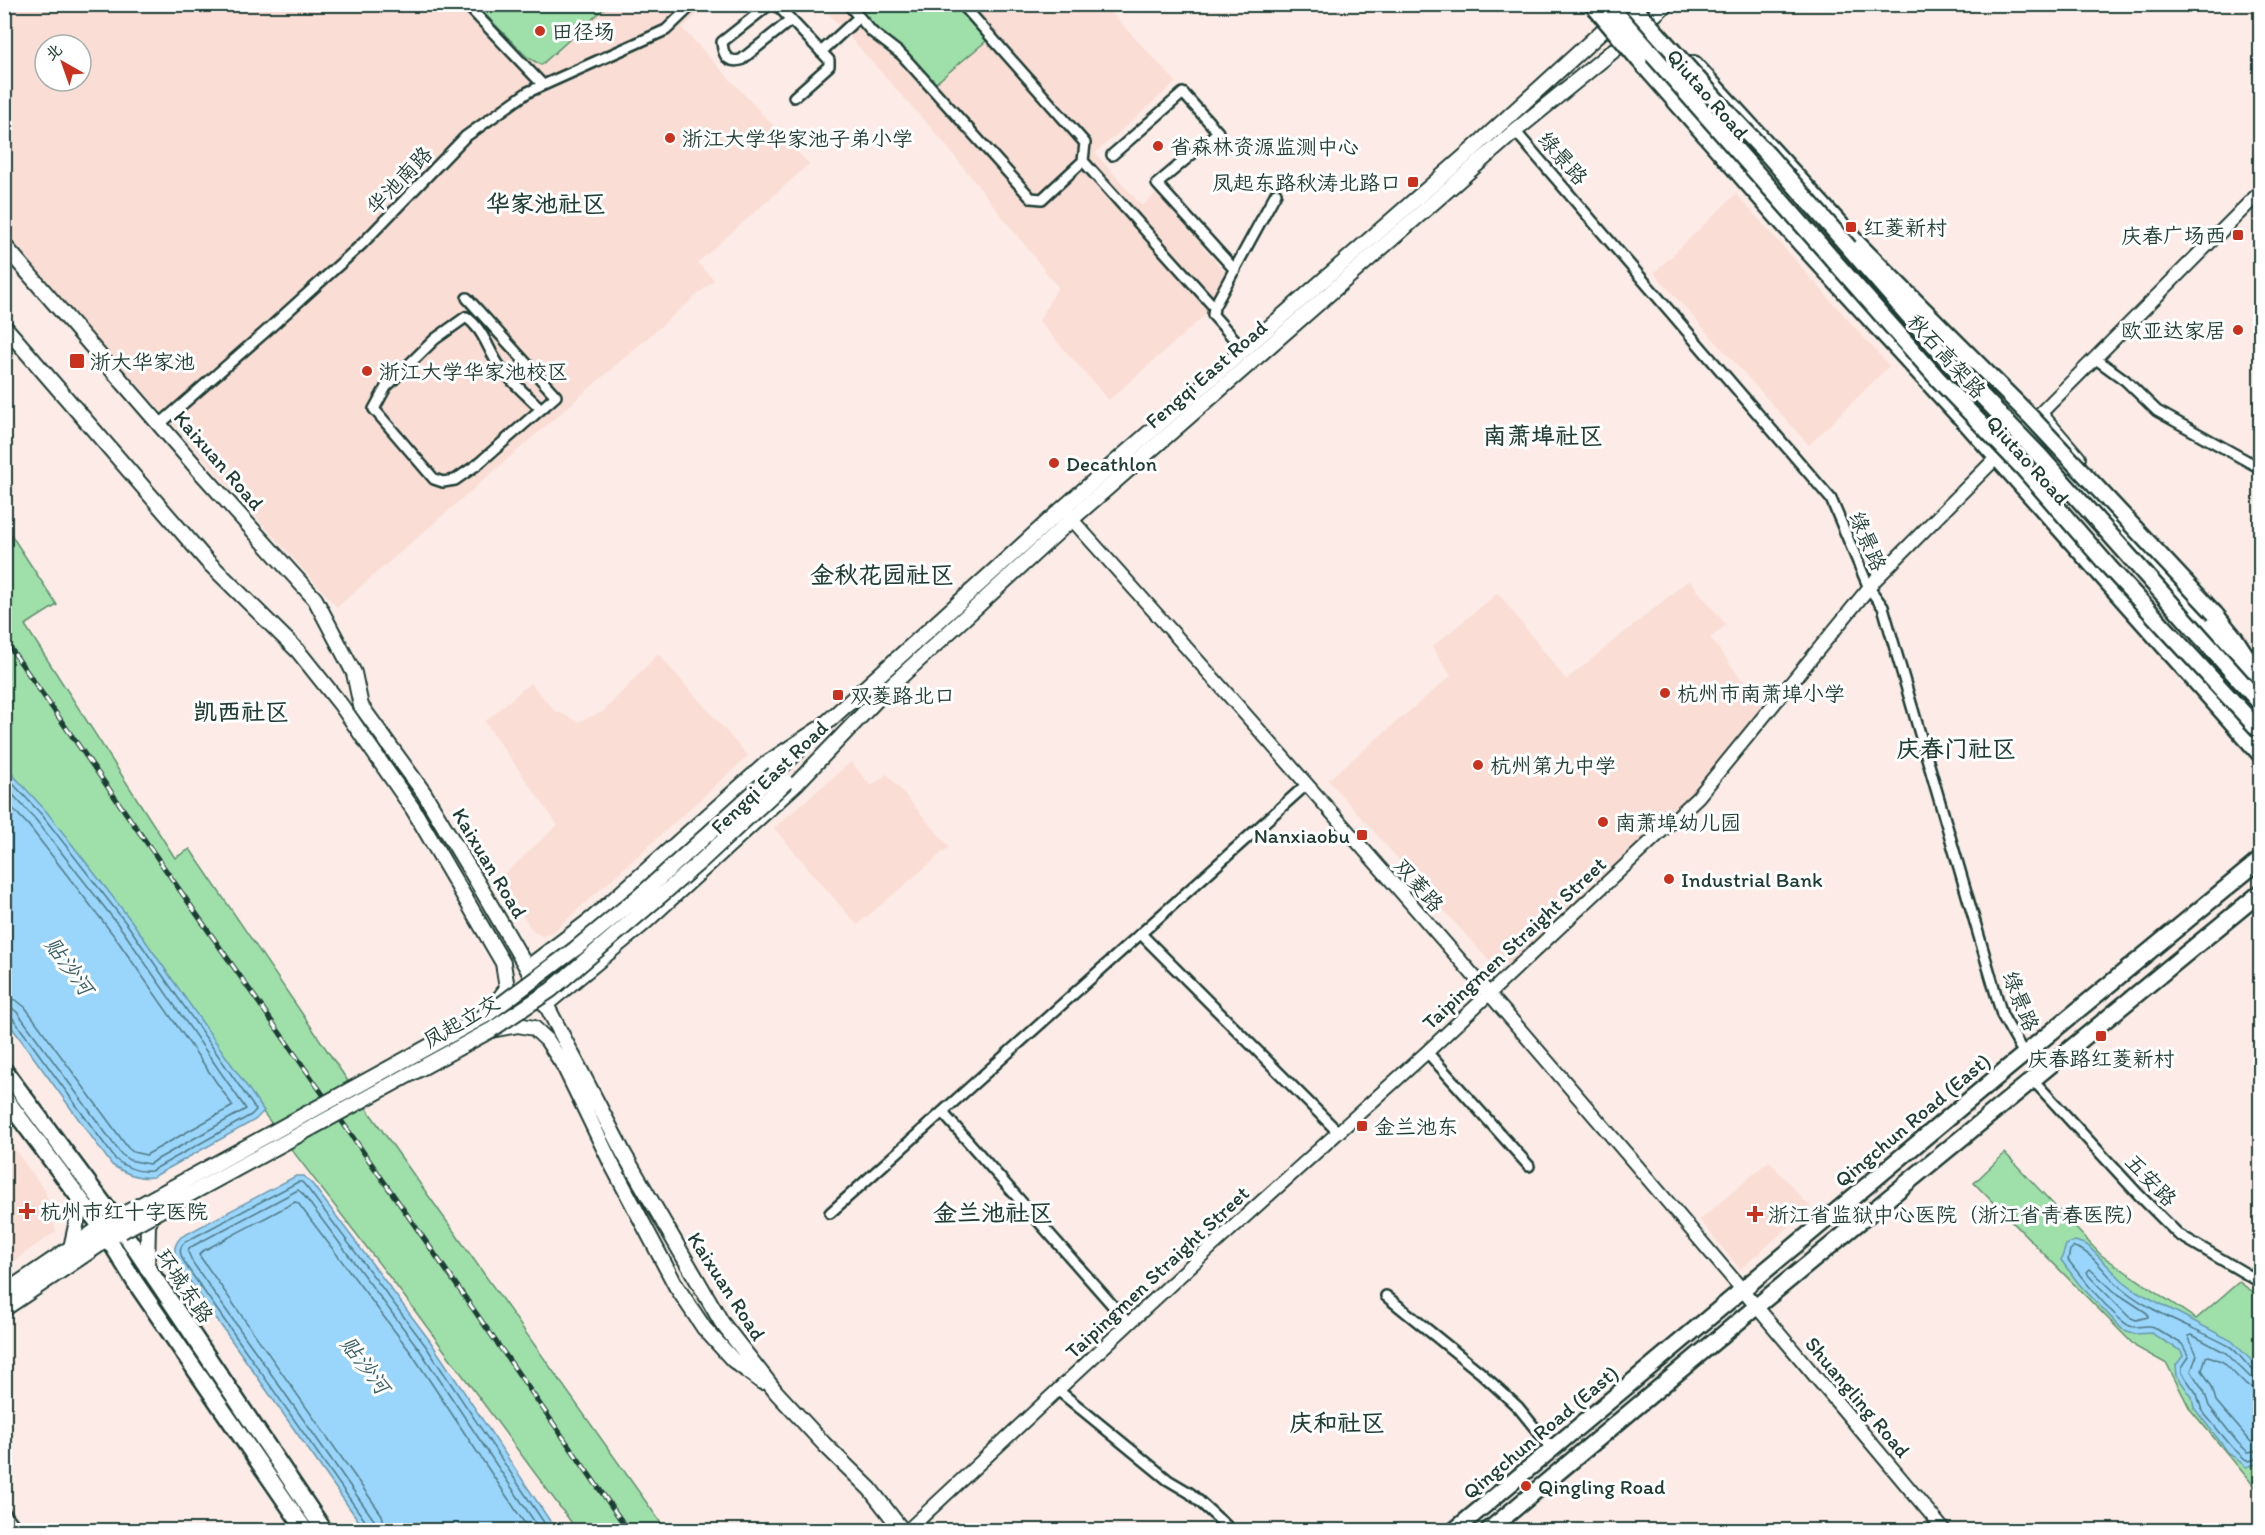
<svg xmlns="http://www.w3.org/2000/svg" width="2265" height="1535" font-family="Itim,'LXGW WenKai TC',sans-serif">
<rect width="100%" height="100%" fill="#fcebe6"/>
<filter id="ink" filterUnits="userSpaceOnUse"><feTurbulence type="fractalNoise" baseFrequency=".0167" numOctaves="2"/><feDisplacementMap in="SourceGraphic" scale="12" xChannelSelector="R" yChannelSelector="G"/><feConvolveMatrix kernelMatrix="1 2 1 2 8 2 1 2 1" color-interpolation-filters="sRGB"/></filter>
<g filter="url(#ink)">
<path fill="#faddd4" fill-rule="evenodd" d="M4,5H707L682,28L809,164L697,263L714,280L337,607L5,237ZM45,45H81V81H45Z
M821,5H1104L1176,82L1095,153L1142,206L1157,193L1235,284L1214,307L1109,400L1039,321L1058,287L941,139Z
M1736,194L1889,366L1809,445L1654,273Z
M1689,580L1726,625L1710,638L1763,707L1694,790L1509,965L1498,966L1491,963L1328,780L1451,676L1432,647L1498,593L1566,680Z
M658,654L748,756L554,931L543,936L533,931L499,879L558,825L485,722L530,683L554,710L578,722L603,712Z
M851,762L871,786L887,774L949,847L857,925L774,828Z
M4,1135L45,1191L56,1231L5,1267Z
M1769,1161L1811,1208L1740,1269L1700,1220Z"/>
<path fill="#9fe0aa" stroke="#5f8e6f" stroke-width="1.5" d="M476,5H608L541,65L527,57Z
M848,5H962L991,37L931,87Z
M4,524L57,605L25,625L175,858L190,849L369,1112L666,1530H577L404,1296L5,776Z
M2005,1153L2101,1255L2196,1319L2239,1282L2260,1297V1493L2190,1409L2167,1364L2136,1347L1974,1183Z"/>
<path fill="#9ad5fb" stroke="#6998ab" stroke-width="1.5" d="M4,765L46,811L133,923L264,1111L255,1120L153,1177C137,1179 125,1173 112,1165L5,1018Z
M296,1176H304L313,1185L430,1341L556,1530H365L182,1270C175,1258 170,1249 181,1237Z
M2075,1241L2087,1245L2123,1281L2138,1292L2232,1341L2260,1369V1463L2246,1467L2228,1452L2194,1408L2192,1397L2177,1376L2176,1365L2183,1356L2181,1351L2151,1333L2135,1334L2122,1329L2079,1284L2061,1260L2066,1245Z"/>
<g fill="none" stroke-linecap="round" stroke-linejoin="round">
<path stroke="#507a84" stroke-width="1.5" d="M4,774L42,815L129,927L256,1110L251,1115L151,1171C138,1173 126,1167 116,1160L12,1017L4,1015
M4,785L36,820L123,931L246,1109L149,1164L129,1160L121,1154L18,1013L12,1008L4,1007
M4,799L29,826L115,937L233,1106L146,1155L133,1152L128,1148L25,1007L16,1000L4,998
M2090,1269L2115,1292L2147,1313L2148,1317L2136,1320L2129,1317L2089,1276L2087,1272Z
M2260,1373C2248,1371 2240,1352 2229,1346C2193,1326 2146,1312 2116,1283C2103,1271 2091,1251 2074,1247L2070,1250L2068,1260C2079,1274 2115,1320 2130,1326C2138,1329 2145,1324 2153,1327L2182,1344L2189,1357L2182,1367V1373L2197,1394L2202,1411L2233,1448L2245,1459L2249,1461L2260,1458
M2260,1380L2250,1377L2226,1353L2192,1335L2188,1336L2197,1355L2191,1371L2204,1391L2209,1406L2238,1443L2248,1452L2260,1450
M2260,1389L2247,1386L2223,1362L2209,1356L2206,1357L2202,1370L2212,1387L2216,1401L2251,1442L2260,1441
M369,1530L368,1525L187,1267C182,1258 176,1250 185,1242L298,1182H302L308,1189L425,1345L549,1530
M377,1530L374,1520L193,1263L188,1252L189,1248L298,1190L302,1193L419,1349L540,1530
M386,1530L382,1515L199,1255L201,1252L295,1202L298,1203L412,1354L529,1530"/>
<defs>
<path id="minor" d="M466,4L543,85
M770,4L722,42C723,55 727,63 741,60L791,20
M776,4L829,60V66L794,97
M848,4L872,32L902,55L1031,198L1042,199L1083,161
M962,4L1085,143L1083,161L1214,307
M821,52L859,17
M1515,131L1831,499L1869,588L1883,607L2002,1015L2024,1054
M1112,155L1183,93L1218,132L1157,184L1235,270
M467,298L556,396L478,464L455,480L443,482L434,479L374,409L386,387L435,339L466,317C483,329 487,347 498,364C509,380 527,395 541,409
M1244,350L1213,315L1214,307L1276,193
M2096,359L2125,380L2157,411L2260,468
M160,424L264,333L362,244L465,137L528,92L666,30L693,4
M1142,935L1338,1132
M1427,1052L1529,1166
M2033,1080L2138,1194L2178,1234L2260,1282
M943,1113L1129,1324
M830,1213L1306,785
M1386,1296L1481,1373L1518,1407L1552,1449
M1059,1391L1168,1480L1190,1493L1231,1530
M4,1512L18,1530"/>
<path id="tertiary" d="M1067,514C1366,847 1658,1187 1944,1530
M908,1530L1199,1258L1427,1052L1698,797L1876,579L2260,192"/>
<path id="secondary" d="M4,245L197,468L315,599L354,673L361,706L424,793L479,885L527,968L624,1154L722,1323L776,1392L825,1445L870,1489L902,1530
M4,326L207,561L298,651L341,705L413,809L503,963L507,988L491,1010
M2041,415L2078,458
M774,774L800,749
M527,968L593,918L767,763L823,726L1062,509L1473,149L1632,4
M545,1005L643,924L797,783L884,692L1072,519L1515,131L1630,37L1666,4
M491,1030L518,1025L534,1028L547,1040L564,1066L611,1163L676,1286L704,1328L733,1360L762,1382
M71,1248L79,1212L78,1196
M147,1268L148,1225L153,1214
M4,1293L110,1221
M4,1309L117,1233"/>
<path id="primary" d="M1694,64L1870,257
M1923,318L2029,428L2216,632L2260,687
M1951,406L2260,754
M4,1070L115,1219L324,1530
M4,1097L101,1227L135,1282L305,1530
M1455,1530L2004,1071L2260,860
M1489,1530L1757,1306L2260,893"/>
<path id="trunk" d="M1639,60L1801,244L1959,416
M2215,614L2234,637L2260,677"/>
</defs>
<use href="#minor" stroke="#1f3d34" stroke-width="14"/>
<use href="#tertiary" stroke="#1f3d34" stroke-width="16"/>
<use href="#secondary" stroke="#1f3d34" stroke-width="18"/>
<use href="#primary" stroke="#1f3d34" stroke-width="20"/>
<use href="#trunk" stroke="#1f3d34" stroke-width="20"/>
<use href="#minor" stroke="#fff" stroke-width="9"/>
<use href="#tertiary" stroke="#fff" stroke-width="12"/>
<use href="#secondary" stroke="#fff" stroke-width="14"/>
<use href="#primary" stroke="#fff" stroke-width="15"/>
<use href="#trunk" stroke="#fff" stroke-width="15"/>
<defs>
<path id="rail" d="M4,639L628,1530"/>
</defs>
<use href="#rail" stroke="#1f3d34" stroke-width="5"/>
<use href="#rail" stroke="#fff" stroke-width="3" stroke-dasharray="9" stroke-linecap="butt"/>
<defs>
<path id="secondary-bridge" d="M115,1219L488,1014L575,949L643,893L774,774
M122,1231L491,1030L551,990L700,862L786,782"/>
<path id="trunk-bridge" d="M1592,4L1639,60
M1608,4L1938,379L2023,468L2109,567L2260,731
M1631,4L1729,114L1769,156L1950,363L2039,455L2260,703
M1861,247L2031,417L2215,614"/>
</defs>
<use href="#secondary-bridge" stroke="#1f3d34" stroke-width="18" stroke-linecap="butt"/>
<use href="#trunk-bridge" stroke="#1f3d34" stroke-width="20" stroke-linecap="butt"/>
<use href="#secondary-bridge" stroke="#fff" stroke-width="14"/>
<use href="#trunk-bridge" stroke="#fff" stroke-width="15"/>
</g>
</g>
<g fill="#c8321e" stroke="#fff" stroke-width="2">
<circle cx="540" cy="31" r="6"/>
<circle cx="670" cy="138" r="6"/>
<circle cx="1158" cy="146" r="6"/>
<rect x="1407" y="176" width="12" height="12" rx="3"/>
<rect x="1845" y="221" width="12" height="12" rx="3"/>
<rect x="2232" y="229" width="12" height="12" rx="3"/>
<circle cx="2238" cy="330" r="6"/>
<rect x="69" y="353" width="16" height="16" rx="3"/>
<circle cx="367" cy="371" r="6"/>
<circle cx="1054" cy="463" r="6"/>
<circle cx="1665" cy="693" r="6"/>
<rect x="832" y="689" width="12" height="12" rx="3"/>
<circle cx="1478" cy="765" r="6"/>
<circle cx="1603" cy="822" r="6"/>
<rect x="1356" y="829" width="12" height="12" rx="3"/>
<circle cx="1669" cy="879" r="6"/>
<rect x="2095" y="1030" width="12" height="12" rx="3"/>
<rect x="1356" y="1120" width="12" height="12" rx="3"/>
<path d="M24 1202h6v6h6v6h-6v6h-6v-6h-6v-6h6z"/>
<path d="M1752 1205h6v6h6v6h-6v6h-6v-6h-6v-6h6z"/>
<circle cx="1526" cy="1486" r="6"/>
</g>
<g text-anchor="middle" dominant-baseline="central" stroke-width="6" stroke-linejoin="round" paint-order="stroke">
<g font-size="21" fill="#1f3d34" stroke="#fff" text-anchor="start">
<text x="552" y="31">田径场</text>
<text x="682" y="138">浙江大学华家池子弟小学</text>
<text x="1170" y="146">省森林资源监测中心</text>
<text x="1401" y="182" text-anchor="end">凤起东路秋涛北路口</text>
<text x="1863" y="227">红菱新村</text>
<text x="2226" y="235" text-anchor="end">庆春广场西</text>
<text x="2226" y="330" text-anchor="end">欧亚达家居</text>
<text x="90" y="361">浙大华家池</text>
<text x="379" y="371">浙江大学华家池校区</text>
<text x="1066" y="463">Decathlon</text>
<text x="1677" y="693">杭州市南萧埠小学</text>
<text x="850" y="695">双菱路北口</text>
<text x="1490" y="765">杭州第九中学</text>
<text x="1615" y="822">南萧埠幼儿园</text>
<text x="1350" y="835" text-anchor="end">Nanxiaobu</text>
<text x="1681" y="879">Industrial Bank</text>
<text x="2101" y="1058" text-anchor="middle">庆春路红菱新村</text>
<text x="1374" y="1126">金兰池东</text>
<text x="40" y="1211">杭州市红十字医院</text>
<text x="1768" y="1214">浙江省监狱中心医院（浙江省青春医院）</text>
<text x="1538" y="1486">Qingling Road</text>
</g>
<g font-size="21" fill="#1f3d34" stroke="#fff">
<text transform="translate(1708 94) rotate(49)">Qiutao Road</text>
<text transform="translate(1563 158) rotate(49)">绿景路</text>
<text transform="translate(399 180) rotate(-46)">华池南路</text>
<text transform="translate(1947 356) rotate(48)">秋石高架路</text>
<text transform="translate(1206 374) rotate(-41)">Fengqi East Road</text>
<text transform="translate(219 460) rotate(49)">Kaixuan Road</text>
<text transform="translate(2028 460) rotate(48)">Qiutao Road</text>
<text transform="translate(1868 541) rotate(67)">绿景路</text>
<text transform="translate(769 777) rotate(-44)">Fengqi East Road</text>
<text transform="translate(490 863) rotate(59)">Kaixuan Road</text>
<text transform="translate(1419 885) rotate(49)">双菱路</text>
<text transform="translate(1514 943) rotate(-43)">Taipingmen Straight Street</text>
<text transform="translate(2021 1001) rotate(68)">绿景路</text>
<text transform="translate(461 1021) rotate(-30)">凤起立交</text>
<text transform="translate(1912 1120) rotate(-40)">Qingchun Road (East)</text>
<text transform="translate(2151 1180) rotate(46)">五安路</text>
<text transform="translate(1157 1272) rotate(-43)">Taipingmen Straight Street</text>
<text transform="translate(185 1286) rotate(56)">环城东路</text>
<text transform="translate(727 1286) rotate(57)">Kaixuan Road</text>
<text transform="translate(1858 1397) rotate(50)">Shuangling Road</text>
<text transform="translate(1540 1432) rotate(-40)">Qingchun Road (East)</text>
</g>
<g font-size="22" font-style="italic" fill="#3e6366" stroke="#fff">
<text transform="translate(69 966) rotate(54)">贴沙河</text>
<text transform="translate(365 1365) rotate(53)">贴沙河</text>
</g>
<g font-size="24" font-weight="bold" fill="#1f3d34" stroke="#fff">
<text x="546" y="203">华家池社区</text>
<text x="1543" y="435">南萧埠社区</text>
<text x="882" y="574">金秋花园社区</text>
<text x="241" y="711">凯西社区</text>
<text x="1956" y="748">庆春门社区</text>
<text x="993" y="1212">金兰池社区</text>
<text x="1337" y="1422">庆和社区</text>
</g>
</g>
<rect width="2265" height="1535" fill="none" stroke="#fff" stroke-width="24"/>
<rect x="12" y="12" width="2241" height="1511" fill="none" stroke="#1f3d34" stroke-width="2" filter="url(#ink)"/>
<g transform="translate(63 63) rotate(320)"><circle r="28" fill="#ffffff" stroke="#a5b1ae" stroke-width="1.5"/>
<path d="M0-4.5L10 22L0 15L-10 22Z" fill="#c8321e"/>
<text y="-9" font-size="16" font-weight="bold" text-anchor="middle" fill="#1f3d34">北</text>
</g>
</svg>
